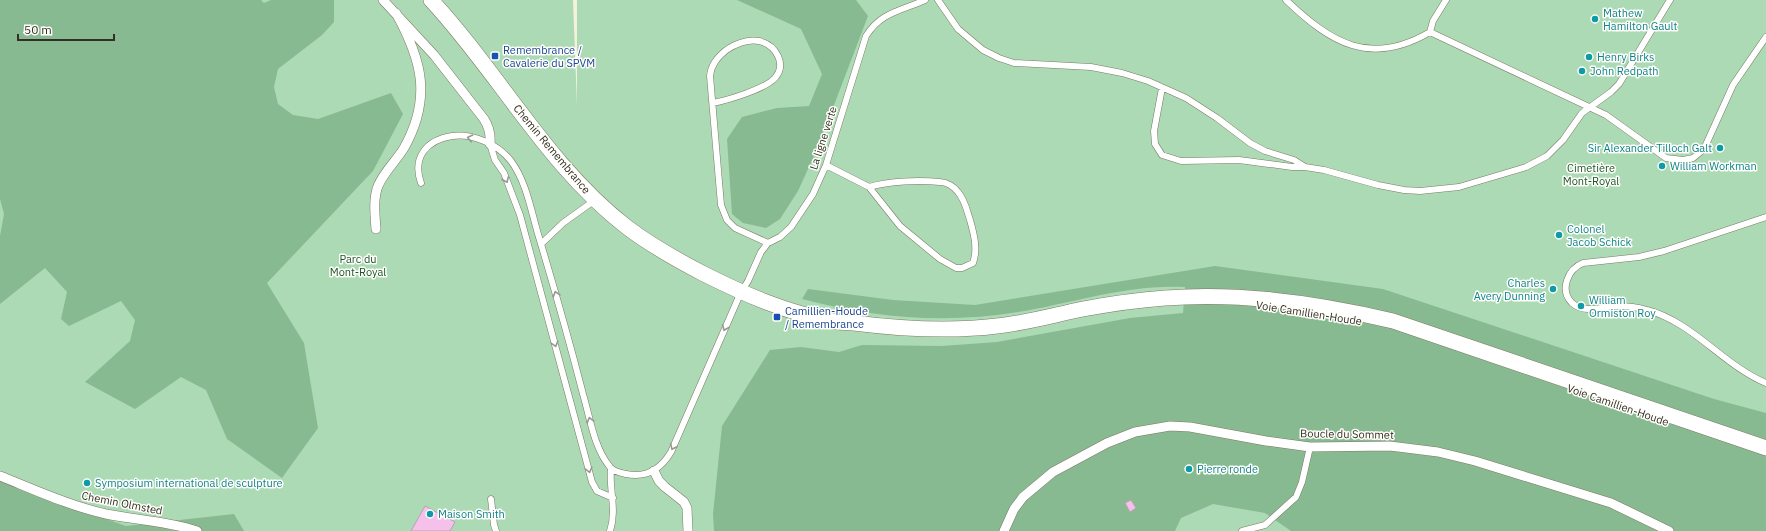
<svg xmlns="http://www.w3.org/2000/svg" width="1766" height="531" font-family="'IBM Plex Sans',sans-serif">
<rect width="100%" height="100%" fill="#f6f2d9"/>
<path fill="#acdab5" d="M0,0H573L577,106V0H1766V531H0Z"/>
<path fill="#87ba91" d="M0,0H261L264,3L271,0H334V22L322,35L278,69L274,87L278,104L293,115L318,119L391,93L403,114L373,171L267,283L304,343L318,428L282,478L227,439L206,390L181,377L135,409L85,382L130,341L135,320L121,301L69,326L61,319L67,292L45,268L0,304V236L4,214L0,199Z
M737,0H856L868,16L818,147L798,191L780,219L766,228L743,223L732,214L727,139L742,117L777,108L809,106L822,74L801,29Z
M1215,266L1383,289L1714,399L1766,413V531H1291L1265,513L1213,504L1181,518L1175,531H714L713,514L722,426L770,350L801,347L839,352L862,345L942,346L997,342L1130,318L1183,313L1185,287C1128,284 1073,303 1018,312C945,324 874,318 802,299L808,289L893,300L975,305Z
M0,481L126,526L234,514L244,531H0Z"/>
<path fill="#f5c1eb" stroke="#b7a3b3" d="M1131,500L1136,508L1130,512L1125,503Z
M425,506L455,522L450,531H411Z"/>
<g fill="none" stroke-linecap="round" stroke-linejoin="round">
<defs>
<path id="service" d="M938,0L958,29L983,50L999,58L1014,63L1091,67L1122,73L1148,81L1186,98L1217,118L1250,143L1265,151L1294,160L1305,167L1324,170L1378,185L1404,190L1420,191L1459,187L1526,167L1547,156L1563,140L1582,113L1611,92L1619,84L1670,0
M1286,0C1331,43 1370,67 1430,32L1433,21L1446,0
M1430,32L1606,115L1666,158L1683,160L1693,158L1704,149L1733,85L1766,37
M1162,88L1154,131L1155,144L1162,155L1181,161L1239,160L1292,167H1305
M713,103C728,100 765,89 775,78C787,64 776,45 759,41C748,39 734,44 725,51C717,58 711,65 710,76L721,205L727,220L735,228L768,243
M490,144L495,160L504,173L520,215L592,482L597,491L613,498
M826,165L869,187L900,226L940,259L956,268H962L973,263C978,249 974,234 970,220C967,211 965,200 958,192C954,187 947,182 940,182C918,180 890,181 869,187
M421,183C412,158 426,140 452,136C472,133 498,144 511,161C526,181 531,210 538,234C554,287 569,340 583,394C590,418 594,448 610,467C614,472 621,473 626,474C646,478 661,469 671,452L741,292L748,281L761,252L768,243L780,237L791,227L813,194L826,165L866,36C881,12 901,11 925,0
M1766,217L1664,251L1639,257L1583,263C1568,269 1559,290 1572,303C1584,314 1602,307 1616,306C1627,306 1637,307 1647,310C1693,322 1723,365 1766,383
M541,244L563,223L595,200
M491,499L494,525L496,531
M610,531C617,510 609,490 611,469
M1242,531L1265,525L1296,497L1302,482L1310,447"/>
<path id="pedestrian" d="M383,0L434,55L484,119C489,127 491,134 490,144
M376,229C375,215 373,199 378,186C384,172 396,161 404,148C432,98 422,60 396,13
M654,471L659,481L665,487L684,502L687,508L688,531
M0,476C35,490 70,506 106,514C136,520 168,521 197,531
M1004,531L1014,509L1023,497L1053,472L1107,443L1135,432L1170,426L1190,427L1266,441L1310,447L1390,446L1438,452L1475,461L1611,503L1669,531"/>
<path id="tertiary" d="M431,0C499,73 548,167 628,228C652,246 677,260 704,274C744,294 787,313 832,321C839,323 847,322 854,323C902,329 949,332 997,326C1026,323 1054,315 1083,309C1110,304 1137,300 1165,298C1242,292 1318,303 1393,321L1766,448"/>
</defs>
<use href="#service" stroke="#7d7963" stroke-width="7"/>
<use href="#pedestrian" stroke="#7d7963" stroke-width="10"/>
<use href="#tertiary" stroke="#7d7963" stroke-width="16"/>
<use href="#service" stroke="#fff" stroke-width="6"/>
<use href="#pedestrian" stroke="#fff" stroke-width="9"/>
<use href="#tertiary" stroke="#fff" stroke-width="15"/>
</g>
<defs><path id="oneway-chevron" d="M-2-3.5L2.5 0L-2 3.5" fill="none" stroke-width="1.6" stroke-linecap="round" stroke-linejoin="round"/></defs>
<g stroke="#989792">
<use href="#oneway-chevron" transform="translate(470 138) rotate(-168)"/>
<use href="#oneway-chevron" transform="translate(506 180) rotate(67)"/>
<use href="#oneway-chevron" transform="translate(556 294) rotate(-106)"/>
<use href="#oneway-chevron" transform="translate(725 328) rotate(113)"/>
<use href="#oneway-chevron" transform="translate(555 344) rotate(74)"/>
<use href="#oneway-chevron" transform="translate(590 420) rotate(-105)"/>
<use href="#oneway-chevron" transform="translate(673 447) rotate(115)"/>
<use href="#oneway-chevron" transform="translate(589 470) rotate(75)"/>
</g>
<g fill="#0f9aa8" stroke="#fffef9" stroke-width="1.5">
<circle cx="1595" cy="19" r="4"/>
<circle cx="1589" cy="57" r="4"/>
<circle cx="1582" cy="71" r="4"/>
<circle cx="1720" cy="148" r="4"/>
<circle cx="1662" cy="166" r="4"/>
<circle cx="1559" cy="235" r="4"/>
<circle cx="1553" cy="289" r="4"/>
<circle cx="1581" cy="306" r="4"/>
<circle cx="1189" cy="469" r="4"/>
<circle cx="87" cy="483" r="4"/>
<circle cx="430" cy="514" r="4"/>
</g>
<g fill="#1a4fb4" stroke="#fffef9" stroke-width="1.5">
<rect x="491" y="52" width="8" height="8" rx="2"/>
<rect x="773" y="313" width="8" height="8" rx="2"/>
</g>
<g text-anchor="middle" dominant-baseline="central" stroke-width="3" stroke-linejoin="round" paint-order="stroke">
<g font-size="11" fill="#0d838f" stroke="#fffef9" text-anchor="start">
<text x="1603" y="13">Mathew<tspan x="1603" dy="13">Hamilton Gault</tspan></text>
<text x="1597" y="57">Henry Birks</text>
<text x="1590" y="71">John Redpath</text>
<text x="1712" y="148" text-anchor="end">Sir Alexander Tilloch Galt</text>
<text x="1670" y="166">William Workman</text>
<text x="1567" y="229">Colonel<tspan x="1567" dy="13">Jacob Schick</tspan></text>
<text x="1545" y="283" text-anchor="end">Charles<tspan x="1545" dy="13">Avery Dunning</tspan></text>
<text x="1589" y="300">William<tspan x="1589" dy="13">Ormiston Roy</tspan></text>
<text x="1197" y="469">Pierre ronde</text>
<text x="95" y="483">Symposium international de sculpture</text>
<text x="438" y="514">Maison Smith</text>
</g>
<g font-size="11" fill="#164399" stroke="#fffef9" text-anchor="start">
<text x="503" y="50">Remembrance /<tspan x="503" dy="13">Cavalerie du SPVM</tspan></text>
<text x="785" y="311">Camillien-Houde<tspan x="785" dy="13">/ Remembrance</tspan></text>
</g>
<g font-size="11" fill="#312f26" stroke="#fffef9">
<text transform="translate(823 138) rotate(-72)">La ligne verte</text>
<text transform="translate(552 149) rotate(50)">Chemin Remembrance</text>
<text transform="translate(1309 313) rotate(9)">Voie Camillien-Houde</text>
<text transform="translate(1618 405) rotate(19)">Voie Camillien-Houde</text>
<text transform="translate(1347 434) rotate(1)">Boucle du Sommet</text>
<text transform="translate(122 503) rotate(11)">Chemin Olmsted</text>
</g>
<g font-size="11" fill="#1b532c" stroke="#fffef9">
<text x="1591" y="168">Cimetière<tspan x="1591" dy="13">Mont-Royal</tspan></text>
<text x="358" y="259">Parc du<tspan x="358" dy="13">Mont-Royal</tspan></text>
</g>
</g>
<path d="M18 34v6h96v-6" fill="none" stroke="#312f26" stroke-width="2"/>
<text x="24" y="34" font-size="12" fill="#312f26" stroke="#fffef9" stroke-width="3" paint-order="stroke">50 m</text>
</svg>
